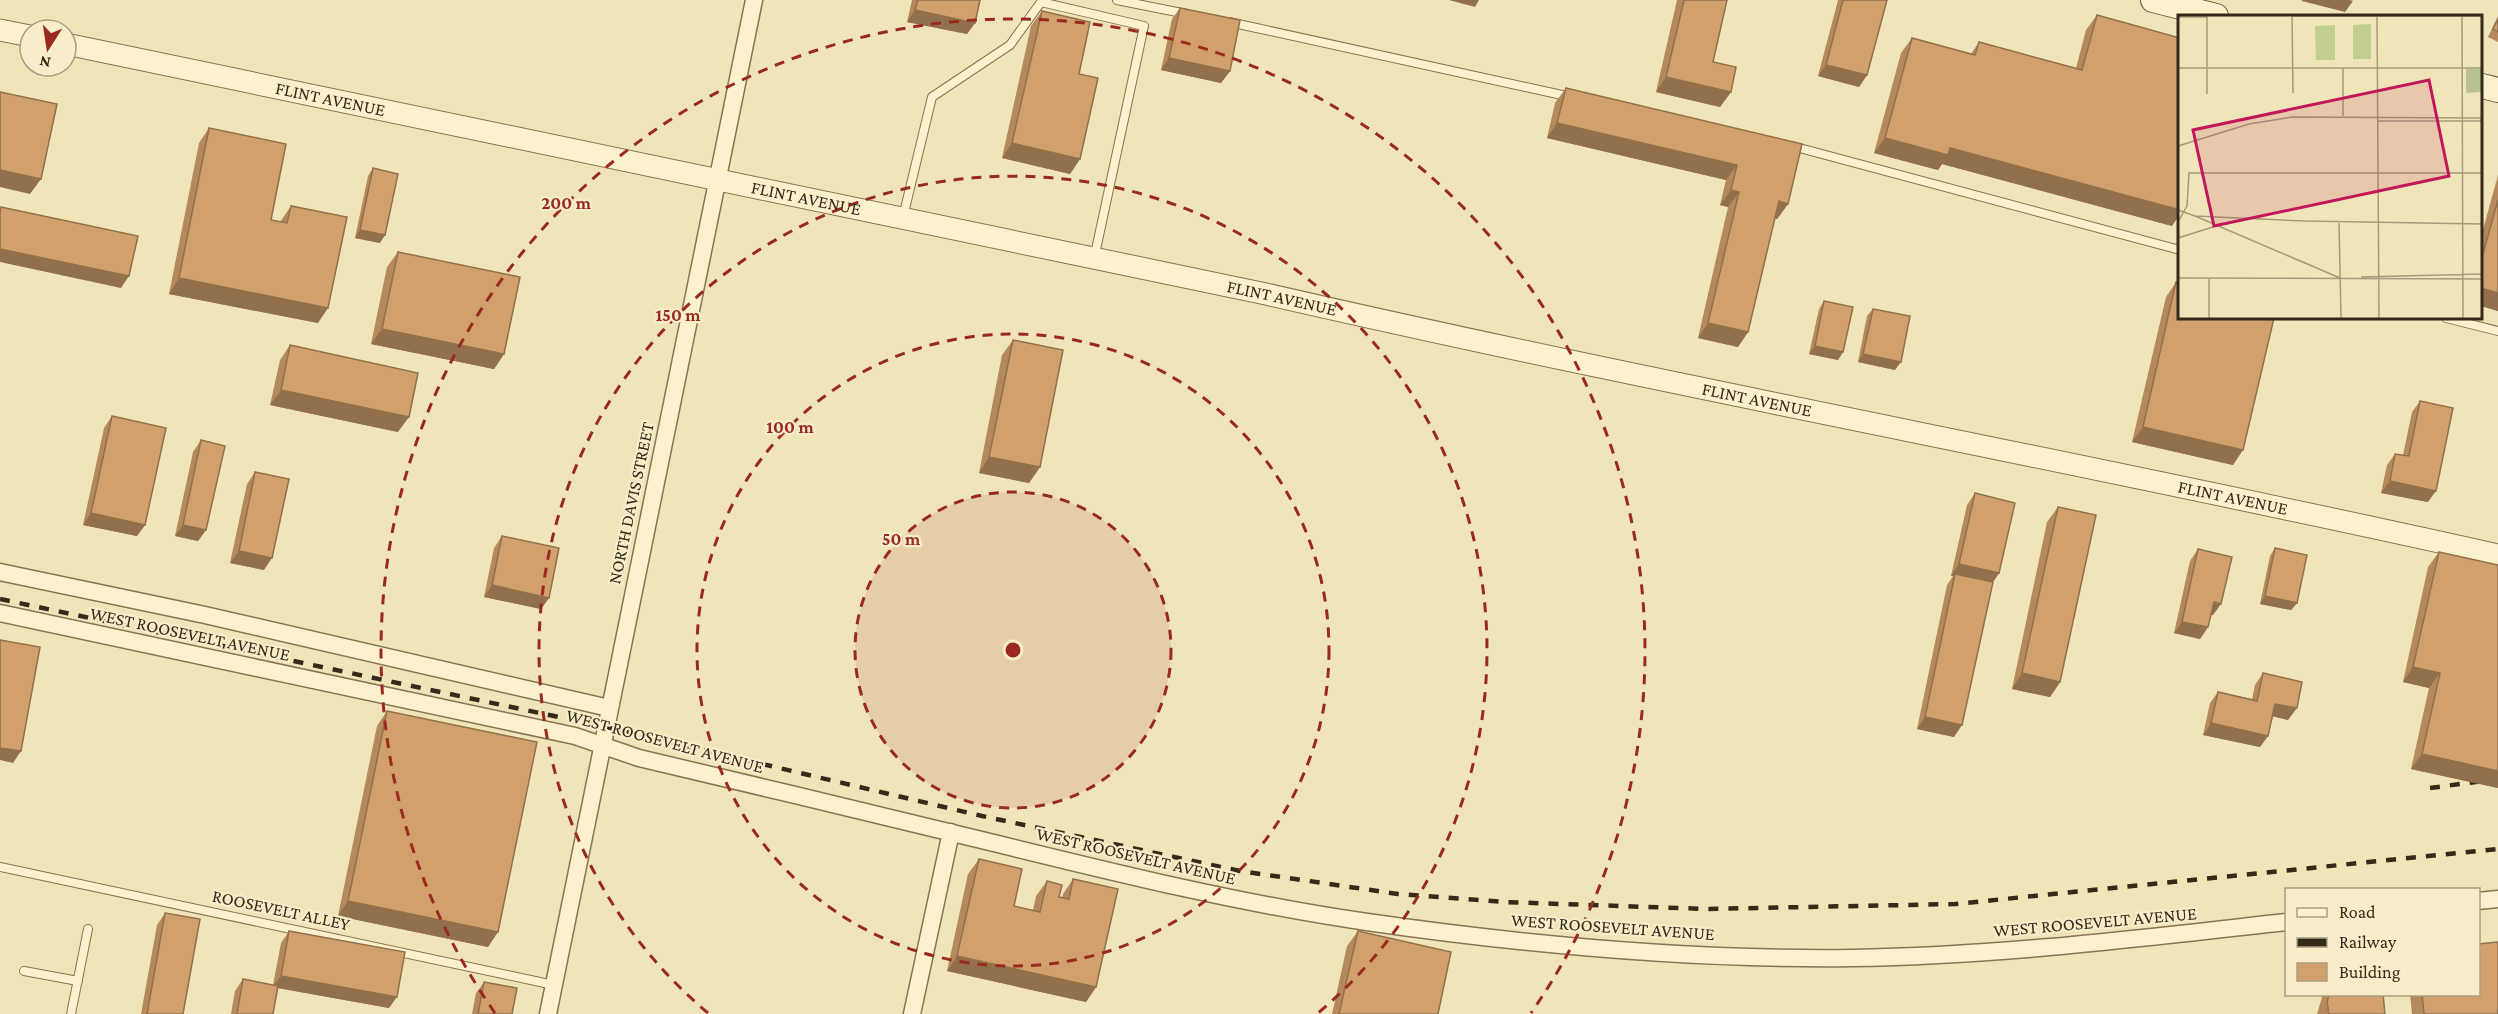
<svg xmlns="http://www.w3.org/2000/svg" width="2498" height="1014" font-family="'Crimson Pro',serif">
<rect width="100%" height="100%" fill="#f0e5b9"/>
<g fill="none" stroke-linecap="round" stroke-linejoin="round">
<defs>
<path id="service" d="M1117,0L1187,14
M1229,22L1571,97
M1792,146L2180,250
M903,217L932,97L1010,45L1041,2L1144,26L1094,259
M2446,318L2498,331
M0,867L554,985
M24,971L78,981
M71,1014L88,929"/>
<path id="minor" d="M0,572L205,615L609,708
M0,613L575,736L639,758C759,786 878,815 998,844C1120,874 1242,904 1367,922C1527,945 1690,960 1852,958C1997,956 2142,938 2286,922
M2478,901L2498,899
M548,1014L754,0
M912,1014L951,832"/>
<g id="tertiary">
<path d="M0,30L30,36"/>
<path id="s1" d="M66,44L1266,294C1675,388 2088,463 2498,555"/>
</g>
<path id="secondary" d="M2153,0L2216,16
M2482,86L2498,90"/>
</defs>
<use href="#service" stroke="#877453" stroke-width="10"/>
<use href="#minor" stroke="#877453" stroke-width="19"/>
<use href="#tertiary" stroke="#877453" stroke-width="23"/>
<use href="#secondary" stroke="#695537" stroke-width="26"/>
<use href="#service" stroke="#fbf2cd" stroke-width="8"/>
<use href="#minor" stroke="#fbf2cd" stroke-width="16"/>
<use href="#tertiary" stroke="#fbf2cd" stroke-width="21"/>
<use href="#secondary" stroke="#fbf2cd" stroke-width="24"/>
<path stroke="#352a19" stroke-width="4.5" stroke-dasharray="10 10" stroke-linecap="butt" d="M0,599L606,727L982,816L1240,871L1398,894L1504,902L1707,909L1955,904L2498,849
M2430,788L2498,779"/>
</g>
<path fill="#b48a5d" d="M912,0H980L975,23L967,34L907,22Z
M1677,0H1727L1713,62L1731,92L1720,107L1656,92Z
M1838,0H1887L1867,75L1859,87L1818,76Z
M1180,8L1230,71L1221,83L1161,70L1172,19Z
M1042,11L1079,74L1080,159L1070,174L1002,158L1031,26Z
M2097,15L2172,226L1942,164L1938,170L1874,153L1901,53L1912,38L1971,54L1979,42L2076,68L2086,30Z
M2498,16V42L2488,37Z
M1566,88L1802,144L1788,204L1777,219L1775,218L1748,332L1738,347L1698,338L1728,207L1720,205L1726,180L1547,138L1555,103Z
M209,128L271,220L280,222L291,206L318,323L169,294L199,143Z
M373,168L380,243L355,238L368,176Z
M2498,175V311L2481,306V237Z
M398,252L504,354L494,369L371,344L387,267Z
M2176,282L2233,465L2132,442L2166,297Z
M1824,301L1843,352L1838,360L1809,354L1819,309Z
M1873,309L1895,370L1858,362L1867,316Z
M1013,340L1040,467L1029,483L979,473L1002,355Z
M290,345L398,432L270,405L280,360Z
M2420,401L2428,502L2381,493L2387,465L2395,454L2403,455L2412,412Z
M112,416L145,525L137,536L83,525L104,428Z
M201,440L206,530L198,541L175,536L193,452Z
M255,472L264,570L230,563L247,484Z
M1975,493L1999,573L1993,582L1954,737L1917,729L1947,585L1953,576H1951L1967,505Z
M2058,507L2060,682L2050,697L2012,689L2047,522Z
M502,536L549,598L541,609L484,597L494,548Z
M2275,548L2297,603L2291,610L2260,604L2270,556Z
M2198,549L2213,615H2211L2208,627L2200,639L2174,633L2190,561Z
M2439,552L2498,788L2411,769L2429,688L2403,682L2428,567Z
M2263,673L2288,720L2273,716L2268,736L2260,747L2203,735L2210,703L2218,692L2252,699L2255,685Z
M387,711L488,947L338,916L377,726Z
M979,859L1014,906L1033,910L1036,896L1047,881L1059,897L1062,898L1063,894L1073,879L1096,987L1086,1002L947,971L968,874Z
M165,913L183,1014H141L157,925Z
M289,931L389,1008L278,988L273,1014H231L235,991L243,979L273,985L281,943Z
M1358,931L1438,1014H1332L1347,946Z
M484,982L512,1014H472L476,993Z
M2323,994H2383L2385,1014H2317Z
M2410,994H2478L2498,1014H2412Z"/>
<path fill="#92704c" d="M1449,0H1479L1475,7Z
M2302,0H2350L2353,1L2345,12L2302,1Z
M915,10L975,23L967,34L907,22Z
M1169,58L1230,71L1221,83L1161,70Z
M1826,65L1867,75L1859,87L1818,76Z
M1666,77L1731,92L1720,107L1656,92Z
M1557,123L1737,165L1726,180L1547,138Z
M1885,138L1950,148L2180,210V214L2172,226L1942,164L1938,170L1874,153Z
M1012,143L1080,159L1070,174L1002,158Z
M0,170L41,179L30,194L0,187Z
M1731,190L1739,192L1728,207L1720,205Z
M1779,201L1788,204L1777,219L1768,216Z
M360,230L385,235L380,243L355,238Z
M0,249L129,276L121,288L0,262Z
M179,278L328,308L318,323L169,294Z
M2481,288L2498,293V311L2481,306Z
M1708,323L1748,332L1738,347L1698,338Z
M382,329L504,354L494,369L371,344Z
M1815,346L1843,352L1838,360L1809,354Z
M1863,354L1901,362L1895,370L1858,362Z
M281,390L409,417L398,432L270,405Z
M2143,427L2243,450L2233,465L2132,442Z
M989,457L1040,467L1029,483L979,473Z
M2390,481L2436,491L2428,502L2381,493Z
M91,513L145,525L137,536L83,525Z
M183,525L206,530L198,541L175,536Z
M239,551L272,558L264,570L230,563Z
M1959,564L1999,573L1991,585L1955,574L1953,576H1951Z
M492,585L549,598L541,609L484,597Z
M2265,596L2297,603L2291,610L2260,604Z
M2214,602L2221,604L2213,615L2206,614Z
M2182,622L2208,627L2200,639L2174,633Z
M2413,667L2440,673L2429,688L2403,682Z
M2022,673L2060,682L2050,697L2012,689Z
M2275,704L2297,708L2288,720L2267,715Z
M1925,717L1962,725L1954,737L1917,729Z
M2211,723L2268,736L2260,747L2203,735Z
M0,748L21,751L13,763L0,760Z
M2422,754L2498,771V788L2411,769Z
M348,901L498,932L488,947L338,916Z
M957,956L1096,987L1086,1002L947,971Z
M281,976L397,997L389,1008L272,987Z"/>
<path fill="#d1a06c" stroke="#92704c" stroke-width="1.5" d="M918,0H980L975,23L915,10Z
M1684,0H1727L1713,62L1736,67L1731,92L1666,77Z
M1843,0H1887L1867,75L1826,65Z
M1180,8L1240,20L1230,71L1169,58Z
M1042,11L1090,22L1079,74L1098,78L1080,159L1012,143Z
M2097,15L2180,38V210L1950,148L1948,155L1885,138L1912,38L1975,55L1979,42L2082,70Z
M2498,19V32L2493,29Z
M1566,88L1802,144L1788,204L1779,201L1748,332L1708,323L1739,192L1731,190L1737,165L1557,123Z
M0,92L57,104L41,179L0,170Z
M209,128L286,144L271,220L287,223L291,206L347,217L328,308L179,278Z
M373,168L398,174L385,235L360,230Z
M2498,200V293L2481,288V261Z
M1,207L138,236L129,276L0,249V213Z
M398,252L520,277L504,354L382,329Z
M2176,282L2180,283V318H2274L2243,450L2143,427Z
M1824,301L1853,307L1843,352L1815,346Z
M1873,309L1910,316L1901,362L1863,354Z
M1013,340L1063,350L1040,467L989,457Z
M290,345L418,373L409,417L281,390Z
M2420,401L2453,408L2436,491L2390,481L2395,454L2409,456Z
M112,416L166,428L145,525L91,513Z
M201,440L225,446L206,530L183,525Z
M255,472L289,479L272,558L239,551Z
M1975,493L2015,503L1999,573L1959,564Z
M2058,507L2096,515L2060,682L2022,673Z
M502,536L559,548L549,598L492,585Z
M2275,548L2307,555L2297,603L2265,596Z
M2198,549L2232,557L2221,604L2214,602L2208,627L2182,622Z
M2439,552L2498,565V771L2422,754L2440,673L2413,667Z
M1955,574L1993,582L1962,725L1925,717Z
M0,640L40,647L21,751L0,748Z
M2263,673L2302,682L2297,708L2275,704L2268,736L2211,723L2218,692L2257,701Z
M387,711L537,742L498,932L348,901Z
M979,859L1022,869L1014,906L1040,912L1047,881L1062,885L1059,897L1069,899L1073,879L1118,889L1096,987L957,956Z
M165,913L200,919L183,1014H147Z
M289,931L405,952L397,997L281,976Z
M1358,931L1451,952L1438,1014H1339Z
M2498,942V1014H2424L2422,994H2478V944Z
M243,979L278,986L273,1014H237Z
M484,982L517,988L512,1014H478Z
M2329,994H2383L2385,1014H2329L2327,1002Z"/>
<circle cx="1013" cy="650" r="158" fill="#9a2a20" fill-opacity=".12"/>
<g fill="none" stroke="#9a2a20" stroke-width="3" stroke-dasharray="10 8">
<circle cx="1013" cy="650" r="158"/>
<circle cx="1013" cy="650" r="316"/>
<path d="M708 1013A474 474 0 1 1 1318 1013"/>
<path d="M495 1013A632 632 0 1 1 1531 1013"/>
</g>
<g text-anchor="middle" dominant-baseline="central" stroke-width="4.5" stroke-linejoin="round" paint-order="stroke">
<g font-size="18" fill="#352a19" stroke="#f7eec9">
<text stroke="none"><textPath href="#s1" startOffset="270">FLINT AVENUE</textPath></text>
<text stroke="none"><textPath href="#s1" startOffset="756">FLINT AVENUE</textPath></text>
<text stroke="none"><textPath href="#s1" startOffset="1242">FLINT AVENUE</textPath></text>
<text stroke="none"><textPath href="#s1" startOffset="1728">FLINT AVENUE</textPath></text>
<text stroke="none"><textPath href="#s1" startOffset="2214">FLINT AVENUE</textPath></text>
<text transform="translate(631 503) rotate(-78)">NORTH DAVIS STREET</text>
<text transform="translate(190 634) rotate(12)">WEST ROOSEVELT AVENUE</text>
<text transform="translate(665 741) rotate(15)">WEST ROOSEVELT AVENUE</text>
<text transform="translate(1136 856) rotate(13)">WEST ROOSEVELT AVENUE</text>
<text transform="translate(281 910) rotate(12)">ROOSEVELT ALLEY</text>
<text transform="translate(2095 922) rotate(-5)">WEST ROOSEVELT AVENUE</text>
<text transform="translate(1613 927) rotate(4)">WEST ROOSEVELT AVENUE</text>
</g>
</g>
<g transform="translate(2178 15)">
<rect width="304" height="304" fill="#f0e5b9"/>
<path d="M193,9V44H175V10ZM157,10V45H138L137,11Z" fill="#c1ce8d"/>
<path d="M288,54H304V77L288,78Z" fill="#b7c28e"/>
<path fill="none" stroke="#a59a79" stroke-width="1.5" d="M199,1L201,304M284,1L285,304M0,2H29M0,53H305M115,78L114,1H305M29,79V1M165,101V53M200,106H305M0,131L71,109L114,102L305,103M0,195L17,201L127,206L305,209M17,201L162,263M0,207L9,191L11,158H305M161,208L163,304M0,223L35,212M183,262L305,259M0,263L305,264M31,304V263"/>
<path fill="#c2185b" fill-opacity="0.15" stroke="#c2185b" stroke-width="3" d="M251,65L271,161L36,211L15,115Z"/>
<rect width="304" height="304" fill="none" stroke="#352a19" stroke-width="3"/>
</g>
<circle cx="1013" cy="650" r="9" fill="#9a2a20" stroke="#f7eec9" stroke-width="3"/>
<g font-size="18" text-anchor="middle" font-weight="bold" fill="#9a2a20" stroke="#f7eec9" stroke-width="4.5" stroke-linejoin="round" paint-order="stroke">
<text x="566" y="209">200 m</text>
<text x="678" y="321">150 m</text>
<text x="790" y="433">100 m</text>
<text x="901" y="545">50 m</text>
</g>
<rect x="2285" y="888" width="195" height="108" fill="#f7eec9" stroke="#a9a083" stroke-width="1.5"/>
<rect x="2297" y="908" width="30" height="9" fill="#fbf2cd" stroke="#a9a083" stroke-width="1.5"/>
<text x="2339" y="918" font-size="18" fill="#352a19">Road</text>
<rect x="2297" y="938" width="30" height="9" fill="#352a19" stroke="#a9a083" stroke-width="1.5"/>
<text x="2339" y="948" font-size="18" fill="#352a19">Railway</text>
<rect x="2297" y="963" width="30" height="18" fill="#d1a06c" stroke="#a9a083" stroke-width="1.5"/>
<text x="2339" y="978" font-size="18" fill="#352a19">Building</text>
<g transform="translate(48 48) rotate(192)"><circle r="28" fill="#f7eec9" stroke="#a9a083" stroke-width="1.5"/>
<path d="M0-4.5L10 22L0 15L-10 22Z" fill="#9a2a20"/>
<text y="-9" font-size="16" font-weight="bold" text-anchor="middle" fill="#352a19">N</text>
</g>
</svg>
